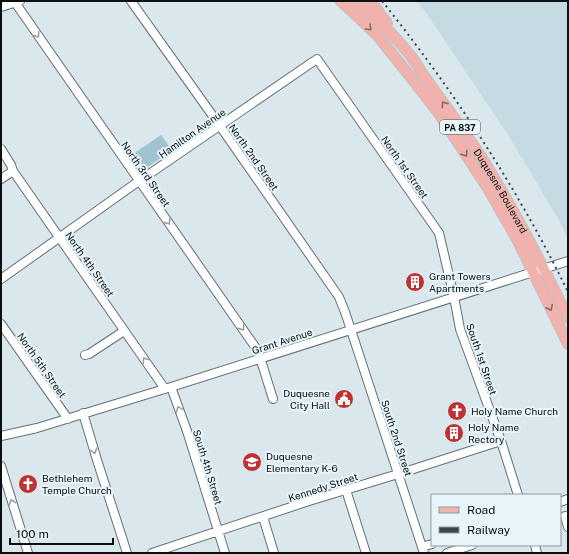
<svg xmlns="http://www.w3.org/2000/svg" width="569" height="554" font-family="'Public Sans',sans-serif">
<rect width="100%" height="100%" fill="#dae7ec"/>
<path fill="#c5dae3" d="M417,1H568V239L559,220L510,138L427,14Z"/>
<path fill="#a0c3d2" d="M161,135L172,150L142,171H140L130,156Z"/>
<g fill="none" stroke-linecap="round" stroke-linejoin="round">
<defs>
<path id="minor" d="M14,1L258,351L273,399
M131,1L220,126L339,297L345,312L351,330L424,553
M1,7L20,1
M1,149L11,165L13,171L165,389
M1,179L13,171
M1,279L139,181L317,59L439,233L454,297L460,329L501,441L518,495
M1,324L68,419
M85,355L89,354L124,331
M171,387L187,431L225,553
M83,413L97,460L127,553
M1,436L37,428L171,387L568,261
M1,466L28,553
M346,490L366,553
M560,502L568,499
M565,516L568,527
M263,517L274,553
M535,545L537,553
M422,547L432,544
M152,553L309,501L398,474L501,441
M447,553L472,545"/>
<g id="major">
<path d="M341,1L378,36L424,94L438,112L489,190L518,241L568,344"/>
<path id="s1" d="M356,1C380,22 406,45 422,73C442,102 464,130 483,160C515,211 542,264 568,318"/>
<path d="M370,1L387,23"/>
</g>
</defs>
<use href="#minor" stroke="#657075" stroke-width="10"/>
<use href="#major" stroke="#c0c1c1" stroke-width="12"/>
<use href="#minor" stroke="#fff" stroke-width="8"/>
<use href="#major" stroke="#f1b2ad" stroke-width="10"/>
<path stroke="#3d4446" stroke-width="2" stroke-dasharray="2 4" stroke-linecap="butt" d="M382,1C454,91 518,189 568,292"/>
</g>
<defs><path id="oneway-chevron" d="M-2-3.5L2.5 0L-2 3.5" fill="none" stroke-width="1.6" stroke-linecap="round" stroke-linejoin="round"/></defs>
<g stroke="#8a6967">
<use href="#oneway-chevron" transform="translate(369 28) rotate(45)"/>
<use href="#oneway-chevron" transform="translate(444 104) rotate(-125)"/>
<use href="#oneway-chevron" transform="translate(465 154) rotate(57)"/>
<use href="#oneway-chevron" transform="translate(550 308) rotate(64)"/>
</g>
<g stroke="#9d9fa0">
<use href="#oneway-chevron" transform="translate(37 35) rotate(55)"/>
<use href="#oneway-chevron" transform="translate(168 222) rotate(55)"/>
<use href="#oneway-chevron" transform="translate(242 328) rotate(55)"/>
<use href="#oneway-chevron" transform="translate(145 360) rotate(-125)"/>
<use href="#oneway-chevron" transform="translate(179 409) rotate(-110)"/>
<use href="#oneway-chevron" transform="translate(94 451) rotate(74)"/>
<use href="#oneway-chevron" transform="translate(12 502) rotate(-107)"/>
</g>
<defs>
<symbol id="building-disc" viewBox="-11 -11 22 22"><circle r="9.5" fill="#c03133" stroke="#e7f4f9"/><path d="M-4-6H4V6H1V3H-1V6H-4ZM-2.5-4.3h1.7v1.8h-1.7ZM.8-4.3h1.7v1.8H.8ZM-2.5-1h1.7V.8h-1.7ZM.8-1h1.7V.8H.8Z" fill="#fff"/></symbol>
<symbol id="civic-disc" viewBox="-11 -11 22 22"><circle r="9.5" fill="#c03133" stroke="#e7f4f9"/><path d="M-.6-6.5H3V-4.5H.6V-3L4-1V1h2V6H-6V1h2V-1L-.6-3ZM-1.2 2.5V6h2.4V2.5Z" fill="#fff"/></symbol>
<symbol id="church-disc" viewBox="-11 -11 22 22"><circle r="9.5" fill="#c03133" stroke="#e7f4f9"/><path d="M-1.2-6h2.4v3.5h3.3v2.4h-3.3V6h-2.4V-.1h-3.3v-2.4h3.3Z" fill="#fff"/></symbol>
<symbol id="school-disc" viewBox="-11 -11 22 22"><circle r="9.5" fill="#c03133" stroke="#e7f4f9"/><path d="M0-5L7-2L0 1L-7-2ZM-4 1L0 2.5L4 1V4Q0 6-4 4Z" fill="#fff"/></symbol>
</defs>
<g fill-rule="evenodd">
<use href="#building-disc" x="404" y="271" width="22" height="22"/>
<use href="#civic-disc" x="333" y="388" width="22" height="22"/>
<use href="#church-disc" x="446" y="400" width="22" height="22"/>
<use href="#building-disc" x="443" y="422" width="22" height="22"/>
<use href="#school-disc" x="241" y="451" width="22" height="22"/>
<use href="#church-disc" x="17" y="473" width="22" height="22"/>
</g>
<g text-anchor="middle" dominant-baseline="central" stroke-width="4" stroke-linejoin="round" paint-order="stroke">
<rect fill="#e7f4f9" stroke="#4d5457" stroke-width="1" x="440" y="120" width="40" height="14" rx="3"/>
<g font-size="9" font-weight="bold" fill="#0b1011">
<text x="460" y="127">PA 837</text>
</g>
<g font-size="10" fill="#0b1011" stroke="#e7f4f9">
<text transform="translate(192 133) rotate(-35)">Hamilton Avenue</text>
<text transform="translate(254 157) rotate(55)">North 2nd Street</text>
<text transform="translate(405 167) rotate(55)">North 1st Street</text>
<text transform="translate(146 174) rotate(55)">North 3rd Street</text>
<text stroke="none"><textPath href="#s1" startOffset="240">Duquesne Boulevard</textPath></text>
<text transform="translate(90 264) rotate(55)">North 4th Street</text>
<text transform="translate(282 341) rotate(-18)">Grant Avenue</text>
<text transform="translate(482 359) rotate(71)">South 1st Street</text>
<text transform="translate(42 365) rotate(55)">North 5th Street</text>
<text transform="translate(397 438) rotate(72)">South 2nd Street</text>
<text transform="translate(208 467) rotate(73)">South 4th Street</text>
<text transform="translate(323 487) rotate(-18)">Kennedy Street</text>
</g>
<g font-size="10" fill="#0b1011" stroke="#e7f4f9" text-anchor="start">
<text x="429" y="276">Grant Towers<tspan x="429" dy="12">Apartments</tspan></text>
<text x="330" y="393" text-anchor="end">Duquesne<tspan x="330" dy="12">City Hall</tspan></text>
<text x="471" y="411">Holy Name Church</text>
<text x="468" y="427">Holy Name<tspan x="468" dy="12">Rectory</tspan></text>
<text x="266" y="456">Duquesne<tspan x="266" dy="12">Elementary K-6</tspan></text>
<text x="42" y="478">Bethlehem<tspan x="42" dy="12">Temple Church</tspan></text>
</g>
</g>
<rect width="569" height="554" fill="none" stroke="#0b1011" stroke-width="4"/>
<rect x="431" y="494" width="130" height="52" fill="#e7f4f9" stroke="#8f999c"/>
<rect x="439" y="507" width="20" height="6" fill="#f1b2ad" stroke="#8f999c"/>
<text x="467" y="514" font-size="12" fill="#0b1011">Road</text>
<rect x="439" y="527" width="20" height="6" fill="#3d4446" stroke="#8f999c"/>
<text x="467" y="534" font-size="12" fill="#0b1011">Railway</text>
<path d="M10 538v6h103v-6" fill="none" stroke="#0b1011" stroke-width="2"/>
<text x="16" y="538" font-size="12" fill="#0b1011" stroke="#e7f4f9" stroke-width="3" paint-order="stroke">100 m</text>
</svg>
